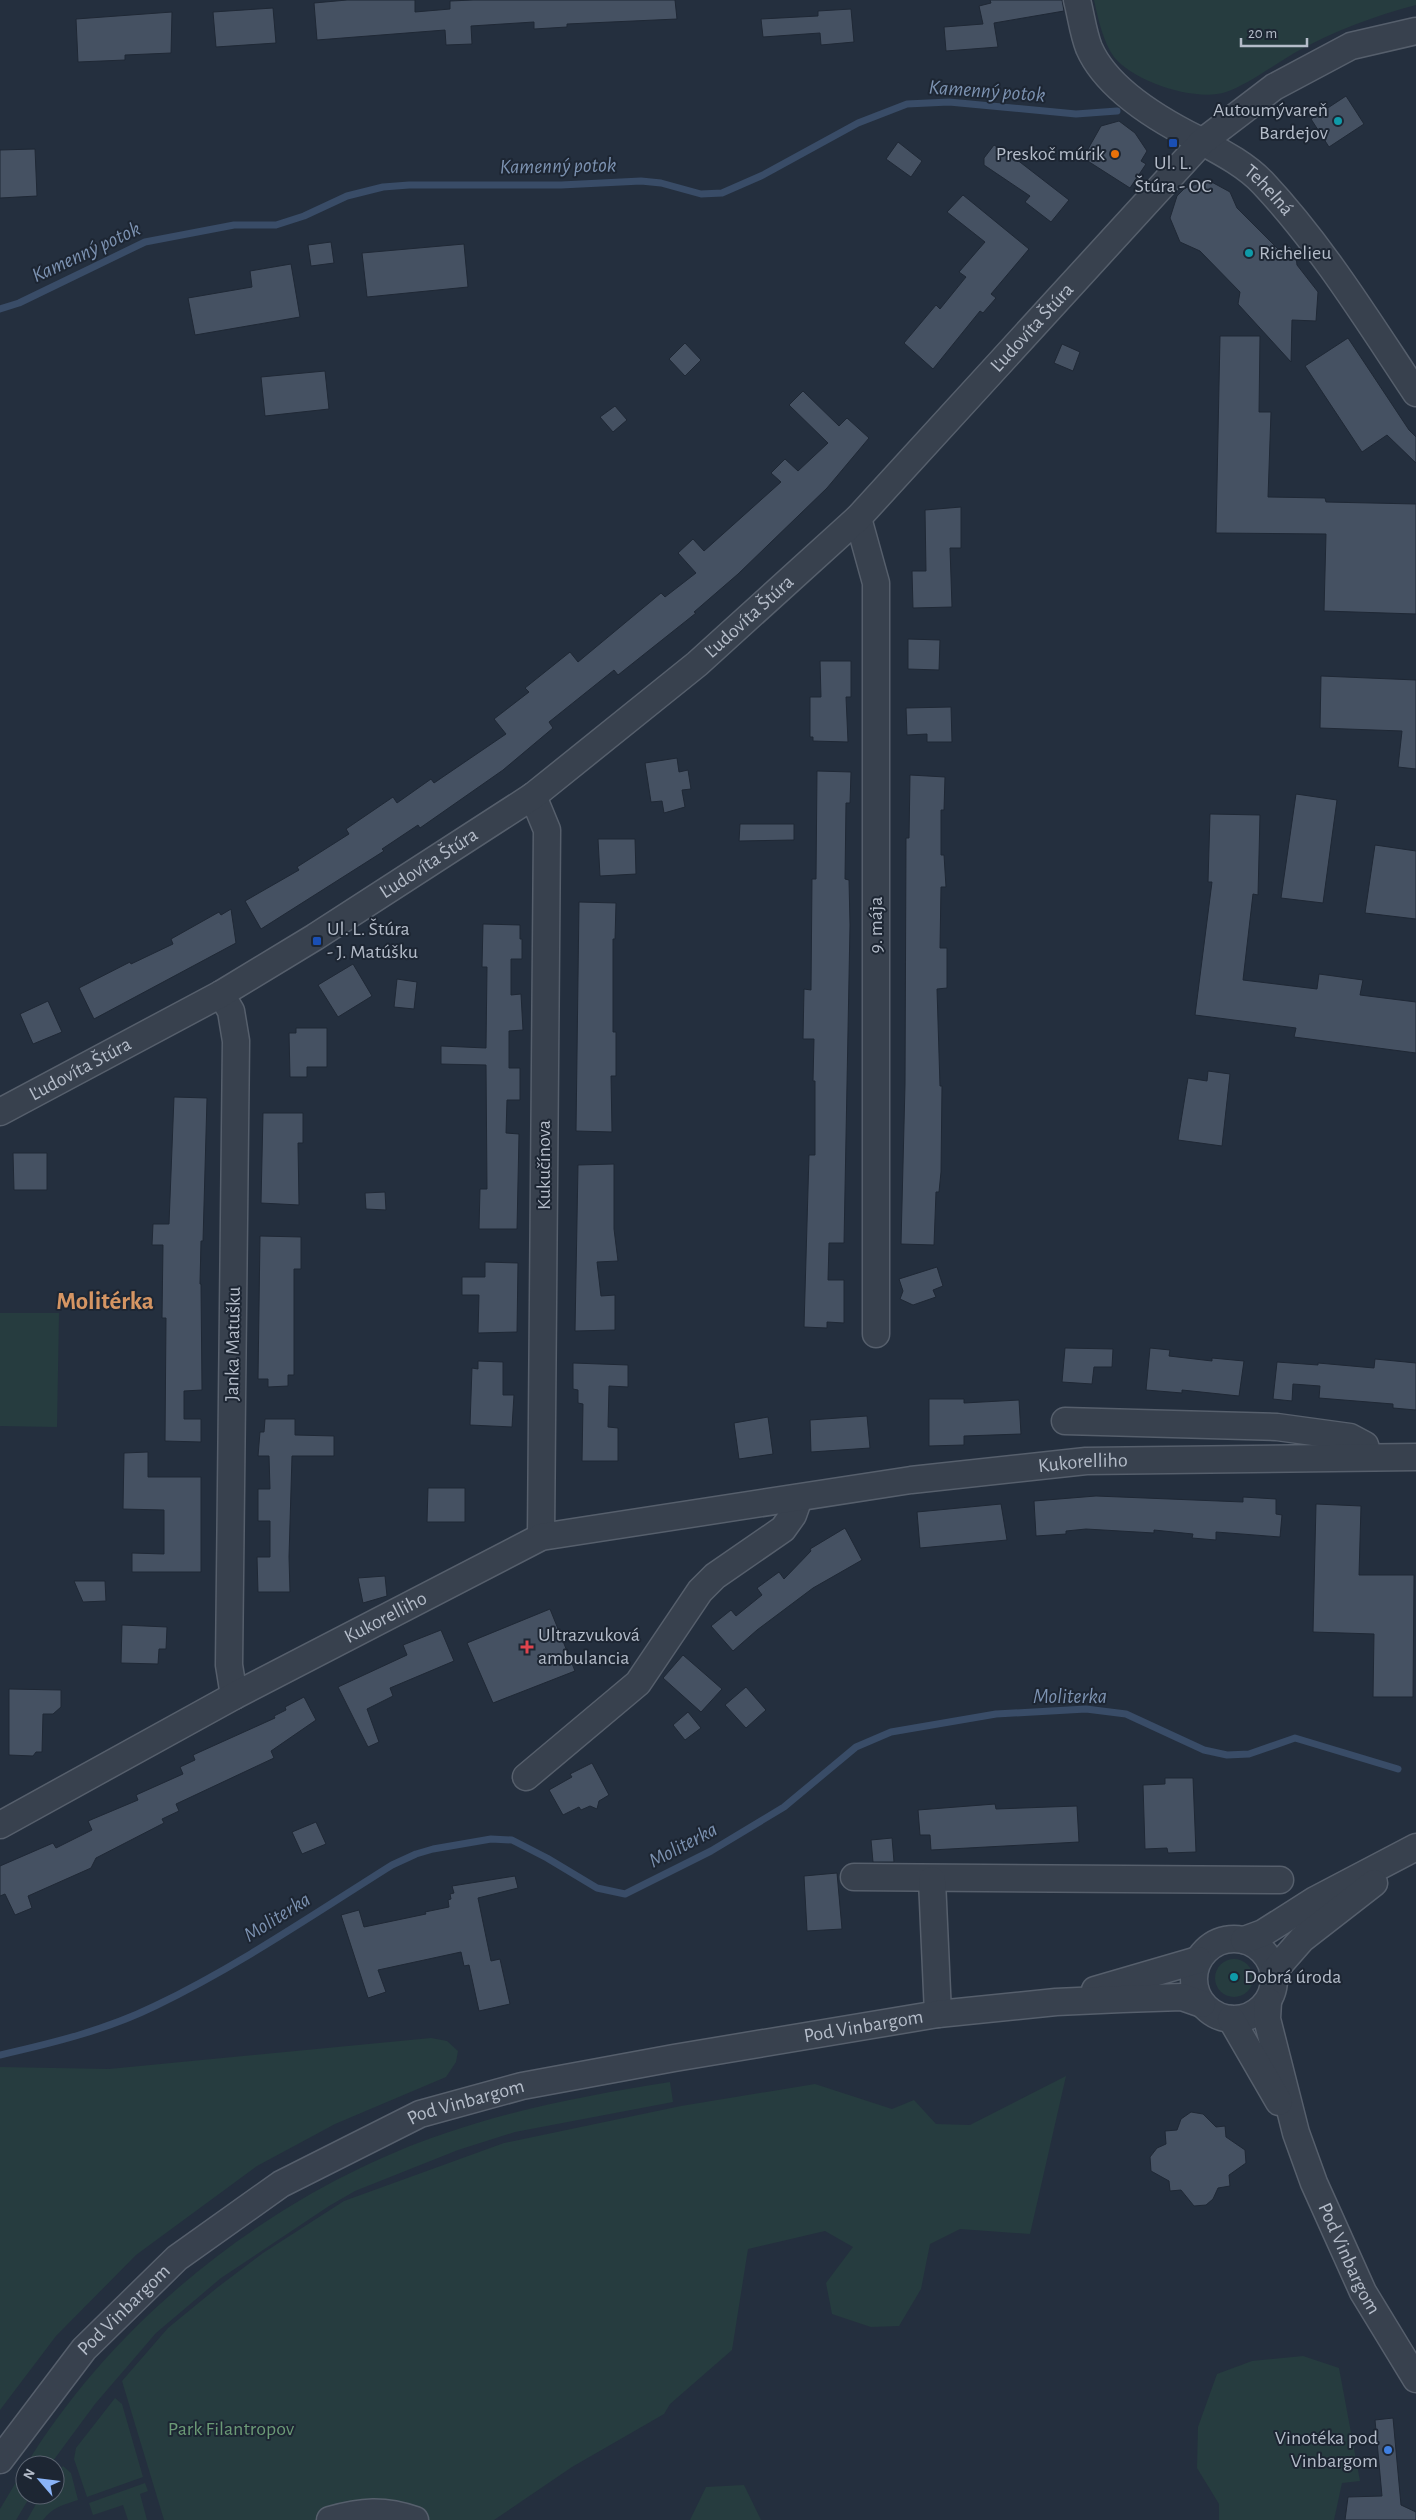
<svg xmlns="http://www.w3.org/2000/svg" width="1416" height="2520" font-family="'Alegreya Sans',sans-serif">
<rect width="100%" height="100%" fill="#242f3e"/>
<path fill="#263c3f" d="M1094,0H1416V5C1374,16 1334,31 1296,52C1277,63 1245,86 1226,92C1196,102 1134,82 1114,57C1103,42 1098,18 1094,0Z
M0,1313H59L57,1427L0,1426Z
M1215 1978a19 19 0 1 1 38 0a19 19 0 1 1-38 0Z
M431,2038L447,2041L458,2051L456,2062L446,2077L335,2124L257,2166L136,2255L56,2336L0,2410V2067L109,2069Z
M1066,2076L1030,2234L960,2229L930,2244L921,2289L899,2326L871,2327L832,2314L826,2283L853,2247L825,2231L748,2249L732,2350L670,2404L664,2414L572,2467L494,2520H164L122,2381L168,2328L218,2287L263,2253L344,2201L504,2143L681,2106L815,2084L892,2109L914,2100L936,2124L970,2125Z
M670,2082L673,2102L515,2132L458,2150L355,2191L329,2206L221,2278L156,2333L95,2404L50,2465H26C118,2314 279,2189 446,2133C519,2108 594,2094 670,2082Z
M1303,2356L1339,2368L1360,2481L1342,2483L1334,2520H1219V2504L1197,2468L1198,2427L1217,2374L1252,2361Z
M115,2398L122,2404L143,2477L87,2497L74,2459L76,2448Z
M63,2466L71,2473L78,2500C63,2505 53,2507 43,2520H27L41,2495H55V2475Z
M25,2467V2495H31L16,2520H0V2509Z
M145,2483L148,2491L140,2494L147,2520H128L123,2505L93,2515L89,2503Z
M744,2485L761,2520H690L706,2487Z"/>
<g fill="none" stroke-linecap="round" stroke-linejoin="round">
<path stroke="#394c67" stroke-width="7" d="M0,309L19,303L145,242L234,225H276L304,216L347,196L383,187L409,185H561L641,181L661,183L701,194L722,193L763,175L858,123L907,104L949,102L1076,114L1117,111
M0,2055C53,2043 106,2030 155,2006C238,1966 314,1914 392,1865L416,1854L433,1849L491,1839L512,1840L547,1858L597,1888L625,1894L711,1851L784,1807L856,1747L891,1732L996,1714L1086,1709L1126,1714L1204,1750L1227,1755L1249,1754L1295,1738L1398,1769"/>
</g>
<path fill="#455162" stroke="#1f2835" d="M347,0H415V12L450,9V1L473,0H675L677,19L567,24V27L534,29V22L471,26L472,44L446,45L445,30L317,40L314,3Z
M990,0H1062L1064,11L994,23L998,47L946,51L944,27L983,24L979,6L991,3Z
M273,8L276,43L216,47L213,12Z
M851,9L854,42L821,45L820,33L763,37L761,19L818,16V11Z
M172,12L171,53L125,55V60L78,62L76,19Z
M1346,96L1364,124L1329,147L1311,119Z
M1119,121L1135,133L1147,151L1141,161L1146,164L1130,188L1083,158L1101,126Z
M898,142L922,161L911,177L886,159Z
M994,145L1016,159L1069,200L1051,222L1025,202L1030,196L984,165V158Z
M35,149L37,196L0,198V150Z
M1208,180L1230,192L1237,208L1278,249L1290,246L1296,256L1297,265L1318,292L1316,321L1292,320L1291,362L1238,304L1240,292L1200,251L1180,242L1170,218L1177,196L1185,188Z
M963,195L1029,249L991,294L996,298L983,313L980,311L933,369L904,343L936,305L940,309L966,277L959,272L985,242L947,212Z
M331,242L334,263L311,266L308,245Z
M464,244L468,287L367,297L362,253Z
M291,264L300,317L195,335L188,298L252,287L250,271Z
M1220,336H1260L1259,412H1271L1268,497L1325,498L1326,502L1416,504V614L1324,611L1326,534L1216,533Z
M1348,338L1409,430L1416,437V463L1387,435L1362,452L1305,366Z
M685,343L701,360L685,376L669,359Z
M1062,344L1080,352L1073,371L1054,363Z
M325,371L329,409L265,416L261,377Z
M803,391L839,426L847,418L869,438L827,488L738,574L694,612L696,613L618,675L614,670L549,722L553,728L503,770L420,828L418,825L382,849L384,851L261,929L245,901L299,870L297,867L349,834L346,829L393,797L397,803L431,779L434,783L506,734L494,719L529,692L525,688L570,652L578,662L661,593L665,597L696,573L678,553L693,539L704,551L781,482L771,473L785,459L798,471L828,443L789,405Z
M615,406L627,420L613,432L600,417Z
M961,507V548H950L952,607L913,608L912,571H926L925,510Z
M908,639L940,640L939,670L908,669Z
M820,661H851V697H846L848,742L813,741V737H810V697H821Z
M1321,676L1416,680V769L1398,767L1402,731L1320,728Z
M951,707L952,742H927V734L907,735L906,708Z
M677,758L679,772L688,770L691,789L682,790L685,807L664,813L662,801L651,802L645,763Z
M817,771L851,772L850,803H846L845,879L849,880L850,925L844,1243H829L828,1280H844V1323L827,1322V1328L804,1327L809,1155H815V1081H813L814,1039H803L804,989L811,990L812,879H816Z
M910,775L945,777L944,810H941V855H944L946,887H941L940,948H947V988L937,989L940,1086H942L941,1172L939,1192H936L934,1245L901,1244L905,1085L906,838H909Z
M1296,794L1337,800L1323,903L1281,898Z
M1210,814L1260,815L1258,895L1253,894L1243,980L1317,989L1319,974L1363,980L1360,995L1416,1002V1053L1294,1037L1296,1028L1195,1015L1212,882H1208Z
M740,824H794V840L739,841Z
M598,839H635L636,874L600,876Z
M1375,845L1416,851V919L1365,913Z
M579,902L616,903L615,939H613V1032H616V1076H611L612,1132L576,1131Z
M231,909L236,943L94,1019L79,988L130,962L131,964L173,944L171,939L219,912L221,915Z
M483,924L520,925V939H522V959H511V995L521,994L523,1030L509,1031V1068H520V1100H507L506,1133L519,1134L517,1229H479L480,1189H487L486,1065L441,1064V1046L486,1048L487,967H482Z
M353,964L372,996L338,1017L318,985Z
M397,979L417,982L414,1009L394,1007Z
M48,1001L62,1032L33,1044L20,1014Z
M296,1028H327V1067H307V1077H290L289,1033H296Z
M1208,1071L1230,1074L1222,1146L1178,1140L1188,1078L1207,1081Z
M174,1097L207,1098L203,1241H201L200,1284H201L202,1390L184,1391V1419H201V1442L165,1441L166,1318H162L163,1245H152L153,1224H169Z
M263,1113H303V1143H298L299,1205L261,1203Z
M13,1153H47V1190H14Z
M614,1164V1229L618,1261L597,1262L601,1296L615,1295V1330L575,1331L578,1165Z
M385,1192L386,1210L366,1209L365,1193Z
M260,1236L301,1237V1269H294V1375H288V1386L268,1387V1379H258Z
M485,1262L518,1263L517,1332L478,1333L479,1295H462V1277H485Z
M937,1267L943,1286L933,1290L936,1297L913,1305L900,1299L903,1291L899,1279Z
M1065,1348L1113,1349L1112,1367H1094L1092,1384L1062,1382Z
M1150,1348L1170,1350L1169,1356L1212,1361V1358L1244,1361L1239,1396L1182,1390V1393L1146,1390Z
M1375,1359L1416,1363V1410L1393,1408V1404L1319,1398L1320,1386L1293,1384L1292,1401L1273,1399L1277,1362L1318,1365V1363L1374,1368Z
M478,1361L503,1362V1395H514L512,1427L470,1425L472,1368L478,1369Z
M573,1363L628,1365V1387L609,1386L608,1427L618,1428V1461H582L583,1404L578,1403V1390L573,1389Z
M929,1399H964V1403L1019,1400L1021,1434L964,1436V1445L929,1446Z
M867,1416L870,1448L811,1452L810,1420Z
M768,1417L773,1454L739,1459L734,1423Z
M265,1419H295V1435L334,1436V1456H292L289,1557L290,1592H258L257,1557H270V1521H258V1489H270L269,1456H258L260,1432H264Z
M148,1452V1477H201V1572H132V1553L164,1554V1510L123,1509L124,1453Z
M428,1488H465V1522H427Z
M1096,1496L1243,1502V1497L1276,1499V1514L1282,1515L1280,1537L1216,1532V1540L1192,1538L1193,1534L1154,1530V1533L1086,1529L1066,1531V1534L1036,1536L1034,1501Z
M1001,1504L1007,1540L920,1548L917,1512Z
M1316,1504L1361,1506L1359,1575H1414L1413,1697H1373L1374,1634L1313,1632Z
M845,1528L862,1560L813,1588L757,1630L733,1651L711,1626L731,1610L736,1616L762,1595L757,1588L779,1572L784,1579L811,1551L810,1549Z
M385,1576L387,1596L363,1603L358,1578Z
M74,1581H105L106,1601L83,1602Z
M550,1609L575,1671L493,1703L467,1643Z
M122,1625L167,1627L166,1649H159L158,1664L121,1663Z
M441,1630L454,1661L390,1688L393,1696L367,1709L379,1742L368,1747L338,1687L407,1655L403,1645Z
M683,1655L722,1689L701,1712L663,1678Z
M746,1687L766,1710L746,1728L725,1705Z
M9,1689L61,1690V1707L53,1714H43L42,1752H36L33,1756L9,1755Z
M304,1697L316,1720L271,1751L274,1758L176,1804L179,1811L162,1819L164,1823L96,1858L91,1868L28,1896L32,1908L15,1915L5,1894L0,1896V1866L53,1843L56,1848L92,1830L88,1821L138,1800L136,1795L183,1774L180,1767L195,1760L193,1755L275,1718L274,1716L286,1710L285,1707Z
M688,1712L701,1728L685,1740L673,1725Z
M592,1763L609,1795L599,1801L597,1809L590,1806L581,1810L579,1807L563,1815L549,1790L572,1777L570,1774Z
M1165,1778H1193L1196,1852L1168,1853L1167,1848L1145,1849L1143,1785L1165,1784Z
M995,1804L996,1809L1077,1806L1079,1842L931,1850L930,1835H920L918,1810Z
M316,1822L326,1844L302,1854L292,1832Z
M892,1838L894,1862H873L871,1840Z
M837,1873L842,1929L807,1931L804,1876Z
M515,1876L518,1888L478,1898L491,1961L500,1959L510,2004L479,2011L469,1965L464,1966L461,1952L378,1970L386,1992L368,1998L341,1915L359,1910L364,1927L426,1914L425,1912L449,1907L448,1900L451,1899L450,1894L454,1893L452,1886Z
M1191,2112L1203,2114L1216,2127L1225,2126L1226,2137L1245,2150L1246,2163L1229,2175L1230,2186L1218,2188L1213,2199L1206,2205L1194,2206L1181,2190L1170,2191L1169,2181L1151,2171L1150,2157L1157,2148L1166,2144L1165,2131L1177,2130L1181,2119Z
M1393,2418L1401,2505L1416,2512V2520H1345L1348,2497L1382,2496L1375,2420Z"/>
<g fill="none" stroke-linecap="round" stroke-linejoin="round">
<defs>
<g id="minor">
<path id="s1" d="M1077,0C1081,15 1083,33 1089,48C1107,89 1159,120 1197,139C1219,151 1245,164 1263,183C1322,246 1368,321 1416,393"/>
<path d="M858,518L876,583V1334"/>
<path d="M533,796L547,830L541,1537"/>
<path d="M221,994L231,1011L236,1041L229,1665L234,1696"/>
<path id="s2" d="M0,1112L221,994L315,937L533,796L697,664L858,518L1202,142L1274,87L1351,46L1416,31"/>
<path d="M1065,1421L1277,1427L1350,1437L1365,1445L1369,1457"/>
<path d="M526,1777L638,1683L700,1591L715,1576L783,1529L793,1515L799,1498"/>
<path id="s3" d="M0,1825L234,1696L541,1537L911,1480L1086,1461L1416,1457"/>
<path d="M854,1877L1280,1880"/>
<path d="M932,1880L938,2014"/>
<circle cx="1234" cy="1979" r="40"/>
<path d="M1244,1940L1263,1933L1315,1900L1416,1847"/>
<path d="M1274,1971L1302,1939L1374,1883"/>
<path d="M1095,1990L1198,1960"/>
<path id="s4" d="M1268,2001L1267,2019L1296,2133L1314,2183L1363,2292L1416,2379"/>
<path d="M1231,2019L1279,2102"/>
<path id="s5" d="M0,2460L84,2349L177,2258L281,2184L420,2114L522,2086L674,2058L938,2014L1056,2002L1122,1999L1182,1997L1202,2004"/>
<path d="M330,2520C361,2511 384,2509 415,2520"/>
</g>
</defs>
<use href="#minor" stroke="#565f6c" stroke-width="29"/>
<use href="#minor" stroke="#38414e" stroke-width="26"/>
</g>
<g fill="#0f9aa8" stroke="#1d2633" stroke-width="2">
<circle cx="1338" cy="121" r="5"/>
<circle cx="1249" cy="253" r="5"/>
<circle cx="1234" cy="1977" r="5"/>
</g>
<g fill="#1a4fb4" stroke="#1d2633" stroke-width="2">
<rect x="1168" y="138" width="10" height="10" rx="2.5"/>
<rect x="312" y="936" width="10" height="10" rx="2.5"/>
</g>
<circle fill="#e8710a" stroke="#1d2633" stroke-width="2" cx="1115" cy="154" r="5"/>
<path fill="#e0444e" stroke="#1d2633" stroke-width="2" d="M524.5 1639.5h5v5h5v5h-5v5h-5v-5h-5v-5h5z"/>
<circle fill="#3f7fe0" stroke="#1d2633" stroke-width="2" cx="1388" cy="2450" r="5"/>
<g text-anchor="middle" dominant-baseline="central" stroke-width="4" stroke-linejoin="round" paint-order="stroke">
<g font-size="20" fill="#b4bcc9" stroke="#1d2633" text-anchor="start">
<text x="1328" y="110" text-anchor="end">Autoumývareň<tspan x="1328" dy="23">Bardejov</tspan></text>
<text x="1105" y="154" text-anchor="end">Preskoč múrik</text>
<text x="1173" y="163" text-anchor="middle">Ul. L.<tspan x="1173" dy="23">Štúra - OC</tspan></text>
<text x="1259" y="253">Richelieu</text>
<text x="327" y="929">Ul. L. Štúra<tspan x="327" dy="23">- J. Matúšku</tspan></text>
<text x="538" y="1635">Ultrazvuková<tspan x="538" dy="23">ambulancia</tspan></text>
<text x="1244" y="1977">Dobrá úroda</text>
<text x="1378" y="2438" text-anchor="end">Vinotéka pod<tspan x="1378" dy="23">Vinbargom</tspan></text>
</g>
<g font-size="20" fill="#b4bcc9" stroke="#1d2633">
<text stroke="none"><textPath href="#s1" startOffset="282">Tehelná</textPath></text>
<text stroke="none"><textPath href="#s2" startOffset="1306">Ľudovíta Štúra</textPath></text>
<text stroke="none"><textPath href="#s2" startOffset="901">Ľudovíta Štúra</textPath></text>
<text stroke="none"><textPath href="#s2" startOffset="496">Ľudovíta Štúra</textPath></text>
<text transform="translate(876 925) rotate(-90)">9. mája</text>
<text stroke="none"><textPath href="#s2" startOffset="91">Ľudovíta Štúra</textPath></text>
<text transform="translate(544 1165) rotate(-90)">Kukučínova</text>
<text transform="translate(233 1344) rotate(-89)">Janka Matušku</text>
<text stroke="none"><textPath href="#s3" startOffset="1160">Kukorelliho</textPath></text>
<text stroke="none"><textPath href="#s3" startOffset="438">Kukorelliho</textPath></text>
<text stroke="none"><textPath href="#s5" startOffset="1005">Pod Vinbargom</textPath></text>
<text stroke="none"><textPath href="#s5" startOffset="600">Pod Vinbargom</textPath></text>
<text stroke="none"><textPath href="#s4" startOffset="272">Pod Vinbargom</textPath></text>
<text stroke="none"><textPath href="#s5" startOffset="195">Pod Vinbargom</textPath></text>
</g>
<g font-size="20" fill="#6b9a76" stroke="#1d2633">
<text x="231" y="2429">Park Filantropov</text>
</g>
<g font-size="21" font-style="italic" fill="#7c92b1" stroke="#1d2633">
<text transform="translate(987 91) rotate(4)">Kamenný potok</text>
<text transform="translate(558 166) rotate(-1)">Kamenný potok</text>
<text transform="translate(86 252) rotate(-25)">Kamenný potok</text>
<text x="1070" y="1696">Moliterka</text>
<text transform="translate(683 1845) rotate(-28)">Moliterka</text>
<text transform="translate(277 1917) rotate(-32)">Moliterka</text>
</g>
<g font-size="25" font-weight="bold" fill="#d59563" stroke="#1d2633">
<text x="105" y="1301">Molitérka</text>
</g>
</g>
<g transform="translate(40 2480) rotate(298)"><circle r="24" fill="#1d2633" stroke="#59626f"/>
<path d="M0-4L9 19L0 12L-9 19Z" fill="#8ab4f8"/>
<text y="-8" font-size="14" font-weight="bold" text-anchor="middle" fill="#b4bcc9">N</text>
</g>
<path d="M1241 38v8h66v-8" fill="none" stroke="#b4bcc9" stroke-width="2.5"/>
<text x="1248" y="38" font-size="15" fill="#b4bcc9" stroke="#1d2633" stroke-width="4" paint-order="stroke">20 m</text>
</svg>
